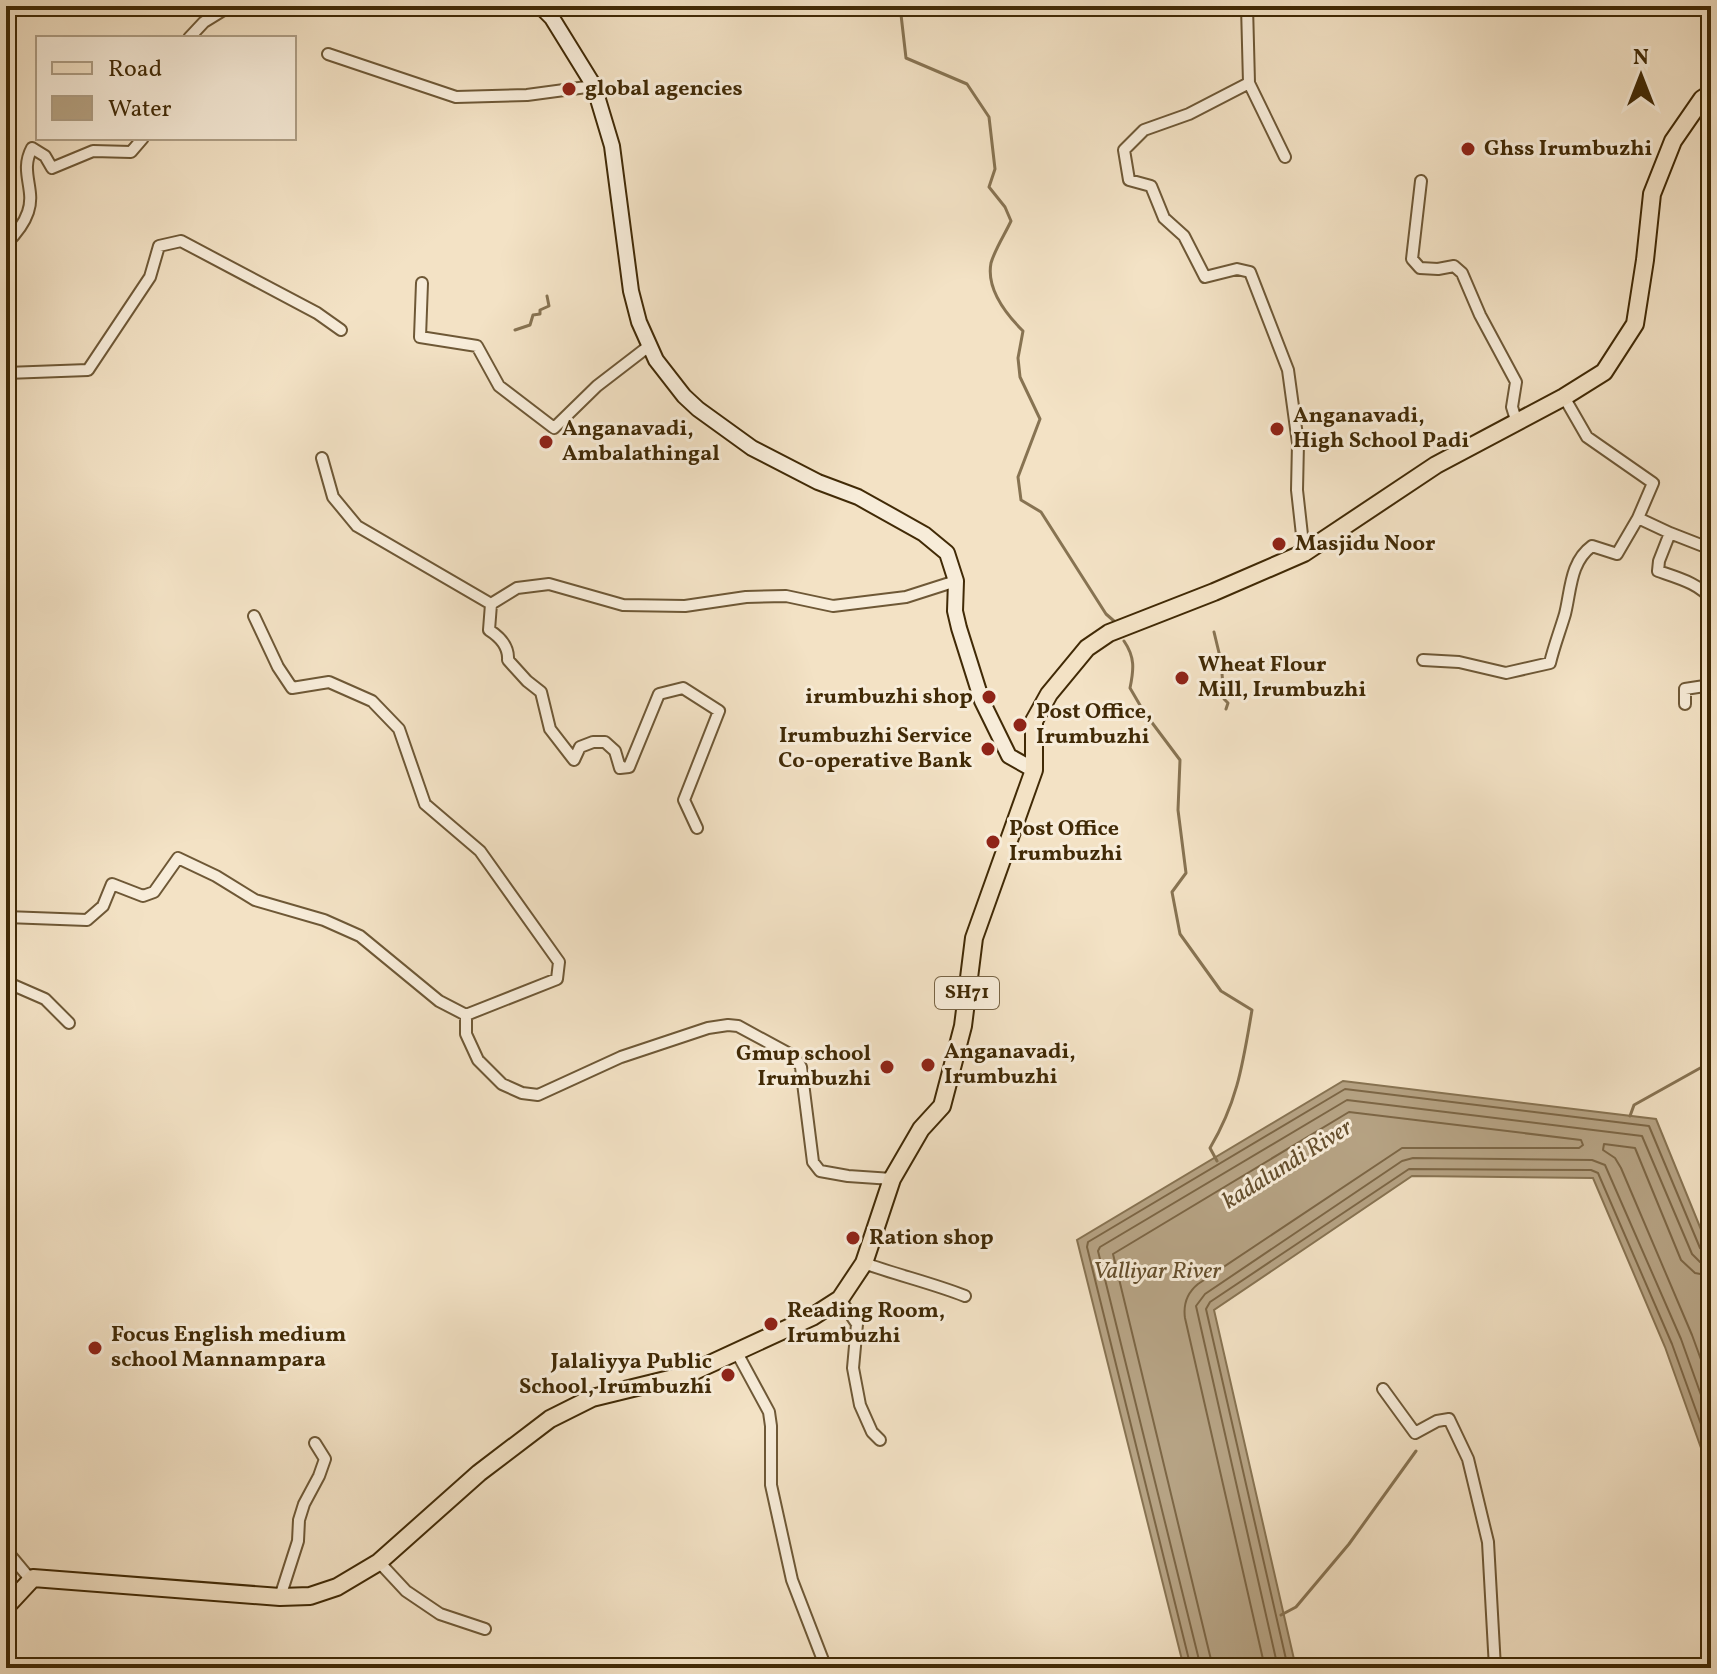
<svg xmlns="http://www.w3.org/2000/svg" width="1717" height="1674" font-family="Vollkorn,serif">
<rect width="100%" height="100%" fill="#f3e2c5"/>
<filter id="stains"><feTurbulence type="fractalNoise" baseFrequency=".0025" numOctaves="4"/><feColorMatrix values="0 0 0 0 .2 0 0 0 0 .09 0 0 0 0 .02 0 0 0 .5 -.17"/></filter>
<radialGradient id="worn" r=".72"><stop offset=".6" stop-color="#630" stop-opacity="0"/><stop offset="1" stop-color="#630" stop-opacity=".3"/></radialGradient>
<path fill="#b6a384" stroke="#877352" stroke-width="2" d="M1343,1081L1656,1119L1711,1254V1476L1665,1347L1593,1178L1412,1176L1214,1310L1296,1668H1184L1077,1240Z"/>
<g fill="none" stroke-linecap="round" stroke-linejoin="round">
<path stroke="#7c6645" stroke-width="2" d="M1711,1276L1695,1273L1681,1260L1635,1148L1604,1144L1603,1150L1615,1158L1621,1168L1692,1335L1711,1387
M1191,1668L1087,1247L1088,1242L1345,1089L1649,1126L1700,1248L1705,1253L1711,1254
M1201,1668L1098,1251L1100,1247L1347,1100L1642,1136L1692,1254L1700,1262L1711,1264
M1213,1668L1113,1254L1349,1112L1581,1140L1583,1145L1579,1148H1402L1198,1284C1187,1293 1183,1304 1185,1318L1265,1668
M1278,1668L1196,1306L1205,1294L1402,1161L1413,1158L1592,1160L1605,1165L1681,1339L1711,1423
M1288,1668L1206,1309L1210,1302L1409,1169L1591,1170L1598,1173L1672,1344L1711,1452"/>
<path stroke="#877352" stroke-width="3" d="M900,6L906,58L967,84L989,117L995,169L989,187L1005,207L1011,221C1005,234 995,249 991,263C986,289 1006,314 1023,331L1018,358L1020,377L1040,419L1018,477L1021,500L1041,512L1106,614L1114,621
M515,330L530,325L533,315L540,314V310L549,306L547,296
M1214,632L1221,661L1224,699L1228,703L1226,709
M1124,641C1135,657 1134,669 1130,688L1144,712L1180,760L1178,810L1186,873L1172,892L1180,934L1221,991L1252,1010C1243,1062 1238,1101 1210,1148L1217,1161
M1630,1116L1634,1105L1711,1062
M1281,1615L1296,1607L1349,1544L1416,1451"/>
<defs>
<path id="minor" d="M1247,6L1249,83L1189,114L1144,130L1124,150L1129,180L1151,186L1164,218L1184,236L1205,277L1237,269L1250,272L1288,370L1298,443L1297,490L1304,553
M189,38L204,22L230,6
M328,54L456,97L527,95L594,86
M1249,83L1285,157
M1421,181L1412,259L1420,268L1438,269L1454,266L1462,273L1480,315L1516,382L1512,407L1517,423
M6,244C15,235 24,224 28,212C36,189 19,172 32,148L45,156L52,168L93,151L131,152L143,138
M422,283L420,337L477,346L499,386L554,428L597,386L649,346
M6,373L88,370L150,277L159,246L181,241L317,313L341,330
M322,458L333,497L357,526L491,604
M1638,518L1670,533L1659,561L1658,571C1675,577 1702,584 1711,600
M1670,533L1711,549
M254,616L278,667L292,688L329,682L372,701L399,729L425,804L480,851L559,962L557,979L466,1015V1034L478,1060L502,1084L522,1093L538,1095L621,1057L708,1028L728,1025L738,1026L795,1057L801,1067L813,1162L820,1171L848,1176L892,1179
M1423,660L1459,662L1506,673L1550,663C1554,646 1560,631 1565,614C1571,590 1570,562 1592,546L1617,554L1638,518L1653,483L1587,437L1564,397
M1685,704V689L1711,685
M697,828L684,800L719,711L683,688L659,694L629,767L620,768L615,751L605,742H593L580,747L574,760L550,729L541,692L527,681L508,660C509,646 500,637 489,630L491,604L517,588L549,584L623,605L685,606L746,597L786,596L833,606L906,597L956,581
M6,917L87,920L103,906L112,884L143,896L154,892L178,858L216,876L255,900L324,920L360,936L439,1001L466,1015
M6,982L45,999L69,1023
M864,1263C897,1275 932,1283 965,1296
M840,1299L857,1324L853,1368L860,1405L872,1432L880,1440
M736,1351L769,1412L771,1426V1485L792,1580L826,1668
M1383,1389L1415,1433L1437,1421L1449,1419L1468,1459L1488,1542L1495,1668
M6,1550L31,1580
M379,1562L406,1591L440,1614L485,1629
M280,1597L298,1541L299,1520L304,1504L319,1476L325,1459L315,1443"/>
<path id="secondary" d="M540,6L552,18L594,86L612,146L631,291L639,322L656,360L684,396L698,409L752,448L818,482L858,497L924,534L947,553L956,581L955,611L959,628L982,701L1009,756L1034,770"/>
<path id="primary" d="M6,1607L33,1578L280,1597L310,1596L337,1587L379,1562L479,1473L550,1419L592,1398L686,1375L812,1317L840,1299L864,1263L892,1179L921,1129L942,1106L963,1026L974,938L1034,770V721L1049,694L1087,648L1109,633L1214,592L1304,553L1436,465L1564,397L1604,372L1635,324L1645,260L1652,194L1673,141L1702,99L1711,93"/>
</defs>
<use href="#minor" stroke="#6e5836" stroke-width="14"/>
<use href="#secondary" stroke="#412a06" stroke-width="18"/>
<use href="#primary" stroke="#412a06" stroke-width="20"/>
<use href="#minor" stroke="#f7ecd9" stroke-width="10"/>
<use href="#secondary" stroke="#f7ecd9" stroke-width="14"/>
<use href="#primary" stroke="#f3e2c5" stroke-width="16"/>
</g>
<g fill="#8f2418" stroke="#f7ecd9" stroke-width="3">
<circle cx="569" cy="89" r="8"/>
<circle cx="1468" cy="149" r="8"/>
<circle cx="1277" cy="429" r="8"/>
<circle cx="546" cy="442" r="8"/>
<circle cx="1279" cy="544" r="8"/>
<circle cx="1182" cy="678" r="8"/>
<circle cx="989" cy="697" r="8"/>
<circle cx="1020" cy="725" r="8"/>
<circle cx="988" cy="749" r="8"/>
<circle cx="993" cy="842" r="8"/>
<circle cx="928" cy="1065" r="8"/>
<circle cx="887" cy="1067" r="8"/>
<circle cx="853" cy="1238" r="8"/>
<circle cx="771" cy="1324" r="8"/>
<circle cx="95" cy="1348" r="8"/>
<circle cx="728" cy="1375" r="8"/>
</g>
<g text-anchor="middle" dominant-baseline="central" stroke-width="6" stroke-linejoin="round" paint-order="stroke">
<rect fill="#f7ecd9" stroke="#786445" stroke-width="2" x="935" y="977" width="64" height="32" rx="6"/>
<g font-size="20" font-weight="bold" fill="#412a06">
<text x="967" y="993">SH71</text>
</g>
<g font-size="22" font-weight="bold" fill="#412a06" stroke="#f7ecd9" text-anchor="start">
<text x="585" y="89">global agencies</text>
<text x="1484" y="149">Ghss Irumbuzhi</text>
<text x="1293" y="416">Anganavadi,<tspan x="1293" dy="25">High School Padi</tspan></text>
<text x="562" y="429">Anganavadi,<tspan x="562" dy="25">Ambalathingal</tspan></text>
<text x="1295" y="544">Masjidu Noor</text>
<text x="1198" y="665">Wheat Flour<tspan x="1198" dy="25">Mill, Irumbuzhi</tspan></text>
<text x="973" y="697" text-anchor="end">irumbuzhi shop</text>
<text x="1036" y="712">Post Office,<tspan x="1036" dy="25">Irumbuzhi</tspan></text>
<text x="972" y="736" text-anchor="end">Irumbuzhi Service<tspan x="972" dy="25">Co-operative Bank</tspan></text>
<text x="1009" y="829">Post Office<tspan x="1009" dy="25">Irumbuzhi</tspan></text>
<text x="944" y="1052">Anganavadi,<tspan x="944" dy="25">Irumbuzhi</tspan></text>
<text x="871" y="1054" text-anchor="end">Gmup school<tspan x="871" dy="25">Irumbuzhi</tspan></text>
<text x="869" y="1238">Ration shop</text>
<text x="787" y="1311">Reading Room,<tspan x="787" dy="25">Irumbuzhi</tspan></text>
<text x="111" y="1335">Focus English medium<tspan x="111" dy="25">school Mannampara</tspan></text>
<text x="712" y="1362" text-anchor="end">Jalaliyya Public<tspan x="712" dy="25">School, Irumbuzhi</tspan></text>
</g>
<g font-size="24" font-style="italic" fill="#644e2c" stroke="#f7ecd9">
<text transform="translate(1288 1165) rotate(-32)">kadalundi River</text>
<text x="1157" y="1272">Valliyar River</text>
</g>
</g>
<rect width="1717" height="1674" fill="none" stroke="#f3e2c5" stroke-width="32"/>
<rect x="8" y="8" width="1701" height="1658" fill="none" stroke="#412a06" stroke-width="4"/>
<rect x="16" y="16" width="1685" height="1642" fill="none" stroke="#412a06" stroke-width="2"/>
<rect x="36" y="36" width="260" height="104" fill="#f7ecd9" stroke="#ae9e85" stroke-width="2"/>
<rect x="52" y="62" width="40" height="12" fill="#f3e2c5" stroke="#ae9e85" stroke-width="2"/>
<text x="108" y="76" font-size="24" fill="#412a06">Road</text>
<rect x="52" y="96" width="40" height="24" fill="#b6a384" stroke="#ae9e85" stroke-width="2"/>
<text x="108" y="116" font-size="24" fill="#412a06">Water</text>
<g transform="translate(1641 76)" stroke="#f7ecd9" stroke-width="6" paint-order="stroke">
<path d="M0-6L14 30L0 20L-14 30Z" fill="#412a06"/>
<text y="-12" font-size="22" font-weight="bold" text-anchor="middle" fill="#412a06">N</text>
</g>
<rect width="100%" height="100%" filter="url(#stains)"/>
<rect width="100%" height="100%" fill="url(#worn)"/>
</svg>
